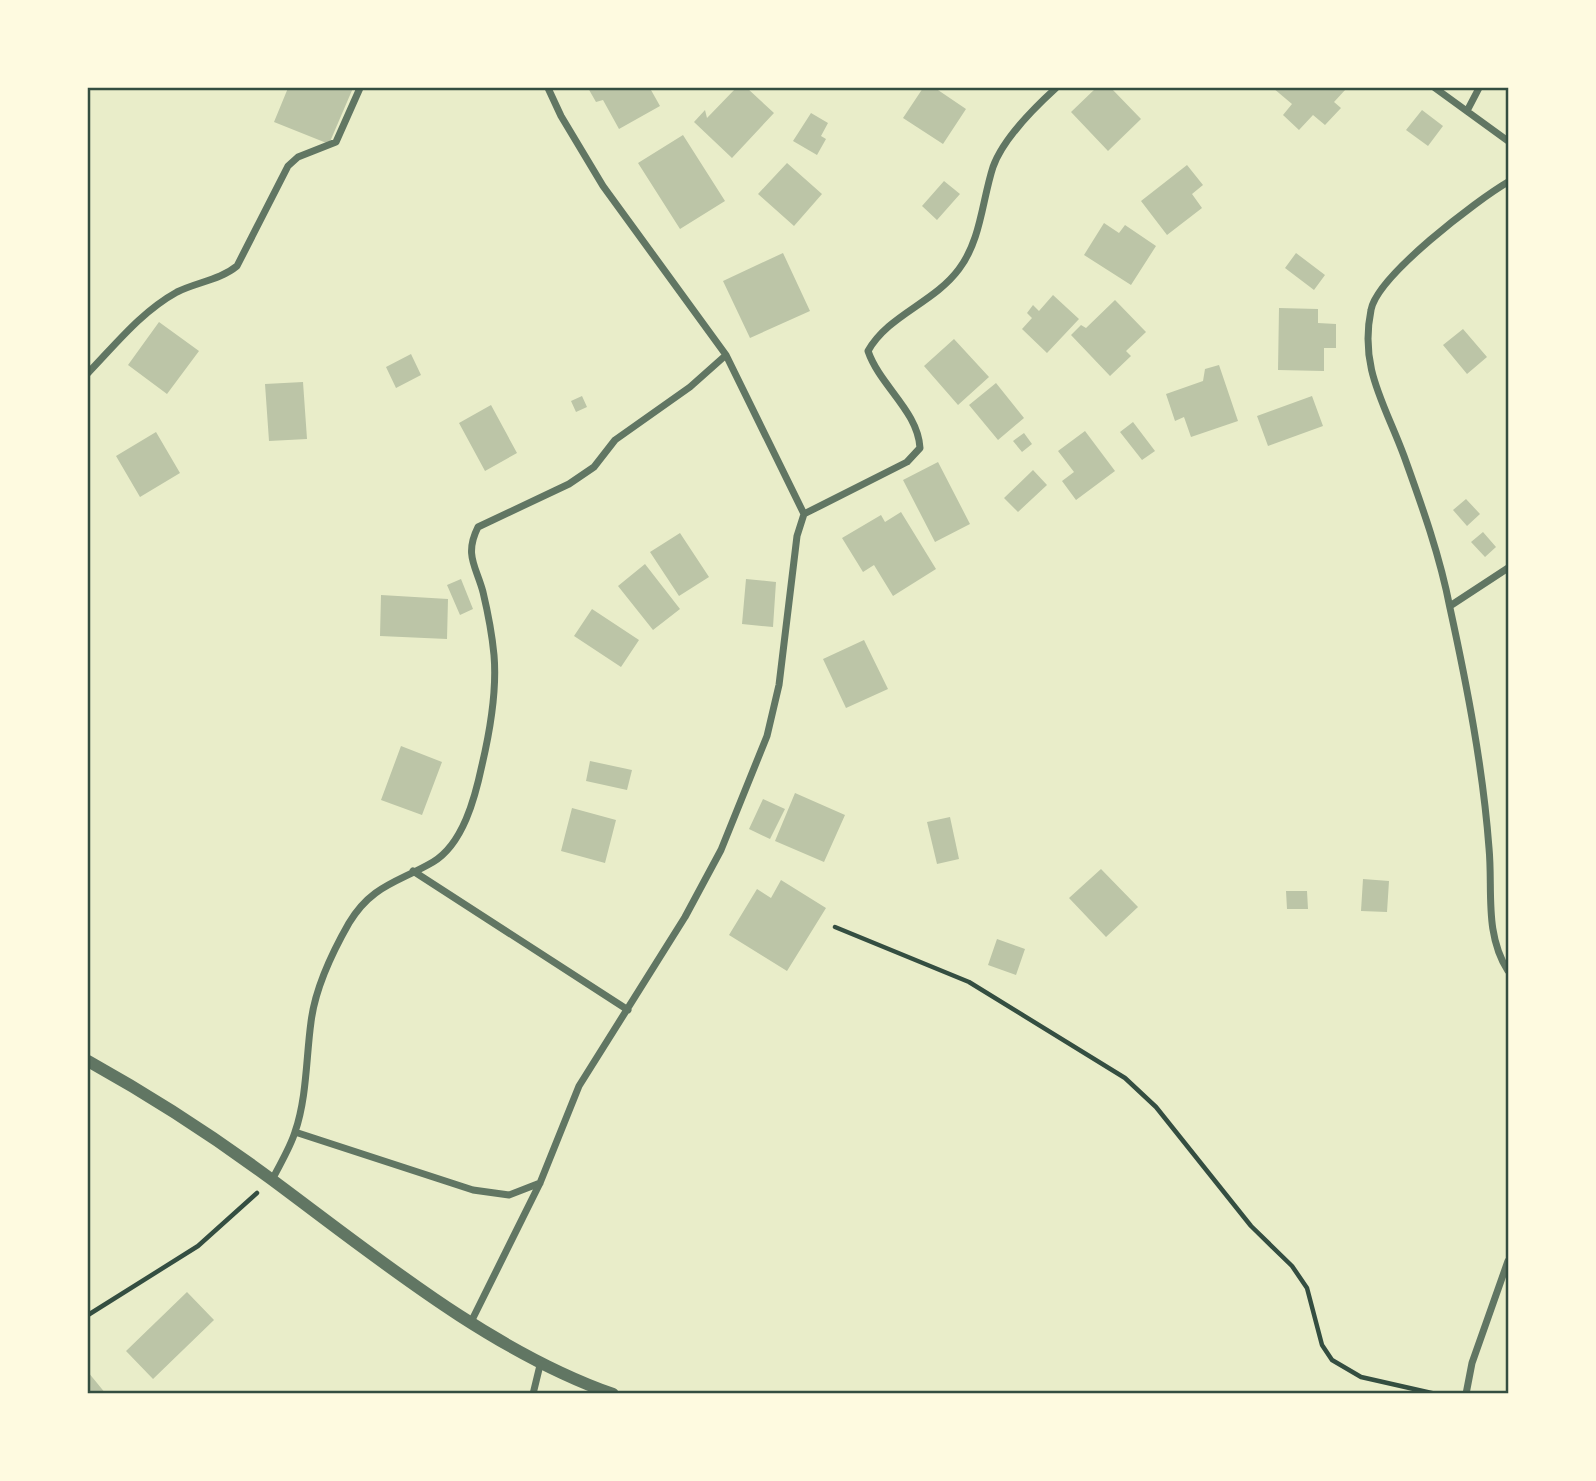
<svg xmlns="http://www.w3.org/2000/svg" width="1596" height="1481" font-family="'Source Sans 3',sans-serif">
<rect width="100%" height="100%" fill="#e9edc9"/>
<path fill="#bcc5a7" d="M288,88H353L329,144L274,122Z
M588,88H656L651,90L660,106L619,129L603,100L596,102Z
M736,88H747L774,113L732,158L694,122L705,110L707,118Z
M923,88H935L966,109L943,144L903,118Z
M1096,88H1111L1141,119L1108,151L1071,112Z
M1273,88H1344L1346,89L1334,102L1341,108L1325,125L1313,115L1299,130L1283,115L1292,104Z
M1422,110L1443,126L1428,146L1406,130Z
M811,113L828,123L821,136L826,139L817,155L793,141Z
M683,135L725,201L680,229L638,163Z
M787,163L822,194L794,226L758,194Z
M1187,165L1203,185L1192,194L1202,208L1167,235L1141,201Z
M944,181L960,194L937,220L922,206Z
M1104,223L1119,233L1125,225L1156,246L1131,285L1084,255Z
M783,253L810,311L750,338L723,281Z
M1296,253L1325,275L1314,290L1285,268Z
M1053,295L1079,319L1047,353L1022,329L1032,318L1027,313L1033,305L1039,311Z
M1115,300L1146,332L1126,351L1131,356L1110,376L1071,335L1081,325L1086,328Z
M1279,308L1318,309V323L1336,324V348H1324V371L1278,370Z
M159,322L199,351L167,394L128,365Z
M1463,329L1487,357L1467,374L1443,345Z
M954,339L989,377L958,405L924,366Z
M411,354L421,375L396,388L386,367Z
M1219,365L1238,421L1191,437L1184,417L1175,421L1166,394L1203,381L1205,369Z
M303,382L307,439L269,441L265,384Z
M996,383L1024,418L998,440L969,405Z
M582,396L587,407L576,412L571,401Z
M1312,396L1323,426L1268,446L1257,416Z
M491,405L517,453L485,471L459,423Z
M1133,422L1155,451L1142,460L1120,432Z
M1085,431L1115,471L1076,500L1062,481L1074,472L1058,451Z
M156,432L180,473L140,497L116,456Z
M1024,433L1032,444L1022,452L1013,441Z
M938,462L970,524L935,542L903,480Z
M1033,470L1047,485L1018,512L1004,498Z
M1466,499L1480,514L1467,526L1453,510Z
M901,512L936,569L893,596L874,565L863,572L842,538L881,515L885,522Z
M1483,532L1496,547L1485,557L1471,542Z
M680,533L709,577L679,596L650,552Z
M645,564L680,609L653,630L618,586Z
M461,579L473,609L460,615L447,585Z
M746,579L776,582L773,627L742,624Z
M381,595L448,599L447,639L380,636Z
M592,609L639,640L621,667L574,636Z
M864,640L888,689L846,708L823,659Z
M401,746L442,762L422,815L381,800Z
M590,761L632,770L627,790L586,781Z
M795,793L845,815L824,862L775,841Z
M763,799L785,809L770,839L749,829Z
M572,808L616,820L605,863L561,851Z
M950,817L959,859L937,864L927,822Z
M1101,869L1138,907L1106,937L1069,898Z
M1363,879L1389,881L1387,912L1361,911Z
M781,880L826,908L787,971L729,935L757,889L771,898Z
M1286,891H1307L1308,909H1287Z
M997,939L1025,949L1016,975L988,965Z
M187,1292L214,1320L153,1379L126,1351Z
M88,1372L106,1394H88Z"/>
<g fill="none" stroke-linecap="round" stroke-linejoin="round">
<path stroke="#344e41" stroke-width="4.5" d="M835,927L969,982L1125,1078L1156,1107L1251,1226L1292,1266L1307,1288L1322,1345L1332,1360L1361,1377L1436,1394
M88,1315L198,1246L257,1193"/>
<path stroke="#617663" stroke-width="7" d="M548,88L561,116L603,186L726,355L804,514
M1435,88L1508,141
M1467,111L1479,88
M1508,182C1477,200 1377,276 1371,310C1359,368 1385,404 1404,456C1422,506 1440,556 1450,608C1467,686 1483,768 1489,848C1493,890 1484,933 1508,971
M88,373C116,344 141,312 177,292C197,282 220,280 237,266L288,166L298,157L336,142L360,88
M1450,606L1508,568
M413,871L628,1010
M295,1132L473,1190L509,1195L540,1183
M272,1180C280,1164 290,1148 295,1132C307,1097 306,1058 311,1022C315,989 333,951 349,923C372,885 397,883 433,862C463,844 475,798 482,765C490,731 497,690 494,655C492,634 488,613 483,592C476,566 464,555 478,527L569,484L594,467L615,440L690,387L726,355
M471,1322L540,1183L579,1086L685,917L721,850L767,736L779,685L797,536L804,514L907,462L920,448C918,411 880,386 868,351C888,315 934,303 959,269C981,240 982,201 993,167C1003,139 1034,108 1056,88
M533,1394L541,1361
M1466,1394L1472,1363L1508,1261"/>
<path stroke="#617663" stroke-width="12" d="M88,1061C151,1096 213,1136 271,1179C375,1256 490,1351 613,1394"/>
</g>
<rect width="1596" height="1481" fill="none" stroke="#fefae0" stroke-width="178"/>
<rect x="89" y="89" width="1418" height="1303" fill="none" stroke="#344e41" stroke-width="2.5"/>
</svg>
